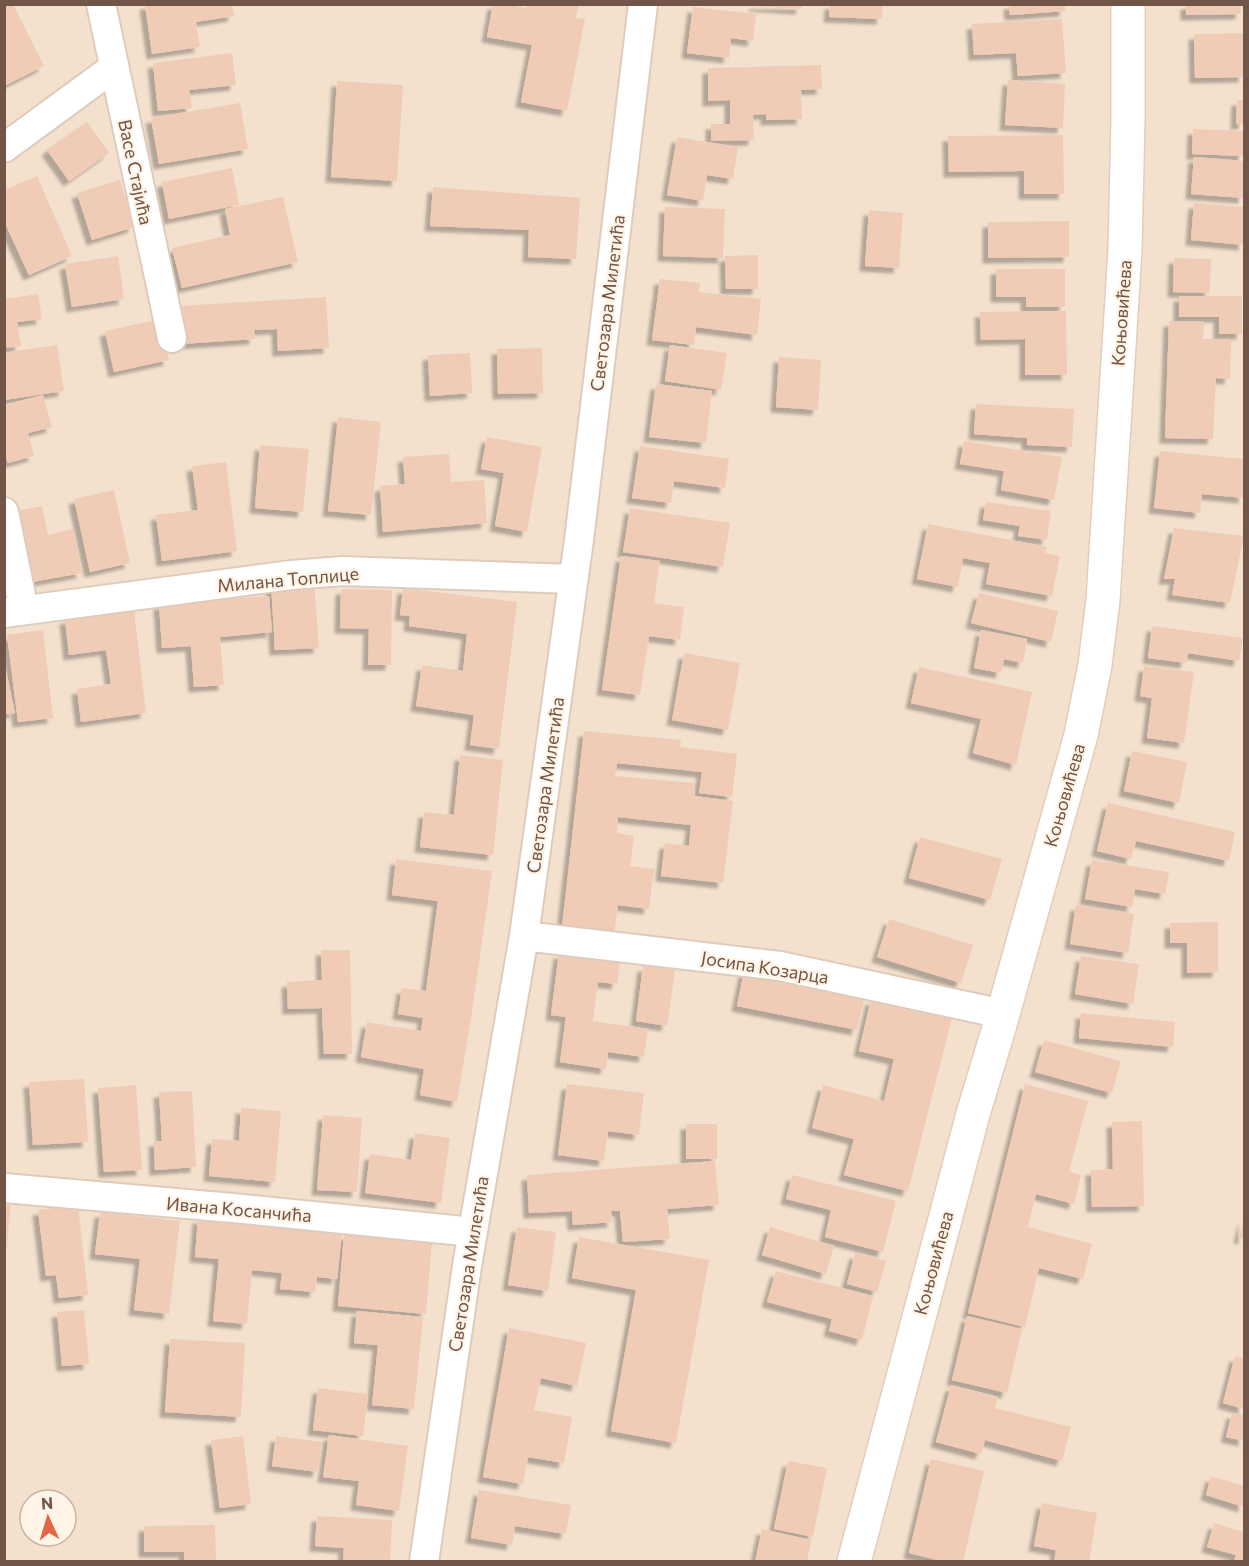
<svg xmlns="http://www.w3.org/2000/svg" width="1249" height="1566" font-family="Commissioner,sans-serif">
<defs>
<filter id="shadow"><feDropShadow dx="-5.5" dy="5.5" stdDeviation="1.5" flood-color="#0004"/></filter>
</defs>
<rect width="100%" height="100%" fill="#fbefdf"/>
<path fill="#f3e1ce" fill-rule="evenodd" d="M5,5H1244V1561L5,1562ZM30,1500H66V1536H30Z"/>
<path fill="#f0ccb7" filter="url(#shadow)" d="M4,4H13L44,66L6,85Z
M145,4H232L234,16L196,22L200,47L152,54Z
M493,4H508L527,9V4H579L576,18L585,19L567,111L521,102L532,45L487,37Z
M754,4H802L801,9L754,6Z
M830,4H883L882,19L829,17Z
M1009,4H1065V11L1010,15Z
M1186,4H1241V14L1186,15Z
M693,7L756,14L753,41L731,38L729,58L687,53Z
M1062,19L1066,73L1018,76L1016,53L974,55L972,24Z
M1244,33V77L1195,78L1194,34Z
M232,53L236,85L189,90L192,108L158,111L153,63Z
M821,65L822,89L801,90L802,119L766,120V114L753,115L754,140L711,141V124H730V100L708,101V68Z
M1008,80L1065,84L1063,128L1005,125Z
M337,81L403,85L397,181L331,177Z
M1237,100H1244V124H1236Z
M240,103L248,149L159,164L151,118Z
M87,122L109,153L69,181L47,150Z
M1193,129L1244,131V156L1192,154Z
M1063,135L1064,194H1024V171L949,172L948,136Z
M677,137L738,147L733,179L707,175L703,201L667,195Z
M1194,157L1244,161V198L1191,194Z
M232,168L239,205L169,219L162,182Z
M37,176L72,256L29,275L4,221V190Z
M120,180L134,227L92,240L77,193Z
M433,187L580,198L576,259L528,257L529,230L430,226Z
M283,197L298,262L182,288L172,248L230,235L225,209Z
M1194,203L1244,207V245L1191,240Z
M665,207L725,209L723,258L663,256Z
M869,210L903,213L899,268L865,266Z
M1069,221V257L988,258V222Z
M758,255V289H726L725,256Z
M118,256L124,299L72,307L65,264Z
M1174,258L1211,259L1210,293L1173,292Z
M996,269H1065V307H1026V297H996Z
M660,279L700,283L699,292L761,299L757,335L696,327L694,345L652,340Z
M38,294L42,319L17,322L21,346L4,348V299Z
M1179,296H1242V334H1219V317H1179Z
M326,297L329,348L278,351L277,329L254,330L255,339L181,344L179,306Z
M1066,311L1067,375H1025V339L981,340L980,312Z
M160,319L169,360L114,372L105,331Z
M1169,321L1204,322L1203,339H1231L1230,379L1216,378L1213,439L1165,438Z
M57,345L64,391L4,400V353Z
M670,345L727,353L721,390L665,381Z
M542,348L543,393L498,394L497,349Z
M470,353L472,393L430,396L428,355Z
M779,357L821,360L818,410L776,407Z
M656,384L712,391L706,443L649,437Z
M43,395L52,427L28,433L34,456L8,463L4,451V405Z
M976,404L1074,409L1072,447L1027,445V438L974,434Z
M338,417L381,422L371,515L328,511Z
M487,437L542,447L527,532L495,526L504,473L481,469Z
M964,441L1062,457L1054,500L1001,490L1004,471L960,464Z
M260,445L309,449L303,512L255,508Z
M640,446L729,459L725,488L674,481L671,503L632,498Z
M1160,451L1244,459V498L1202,494L1200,513L1154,508Z
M449,454L451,482L484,480L487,523L383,532L380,486L405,484L403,457Z
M226,462L237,551L162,561L156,515L198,510L192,466Z
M114,490L130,563L90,572L74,499Z
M986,502L1051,511L1047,540L1018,536L1020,526L983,520Z
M42,506L48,535L73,529L82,573L32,582L17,511Z
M630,508L730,523L723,567L623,552Z
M928,524L1047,547L1045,553L1060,556L1052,596L986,584L990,563L963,558L958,587L917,579Z
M1174,528L1244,536L1230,603L1172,595L1175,579H1164Z
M621,556L660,561L654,603L684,607L680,640L649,636L640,695L602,690Z
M314,580L319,648L275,650L271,583Z
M403,588L517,602L499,749L470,745L474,715L416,706L422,665L463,671L467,634L409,626L410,616L400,615Z
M341,589L392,590L391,665H368L369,629L340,628Z
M979,593L1058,611L1051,642L971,623Z
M269,596L272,632L220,637L224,685L194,687L191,646L162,648L159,604Z
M134,610L146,713L81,722L77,689L111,684L106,650L69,655L65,619Z
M1152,626L1243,638L1239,661L1188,653L1186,663L1148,658Z
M43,630L53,718L18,722L7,635Z
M981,630L1027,639L1023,663L1004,659L1001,673L974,668Z
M684,653L740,663L728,730L672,720Z
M4,661L15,713L4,714Z
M1144,666L1194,672L1184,743L1147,738L1152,698L1140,696Z
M919,667L1032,692L1016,765L973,753L981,719L911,703Z
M584,731L681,740L680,747L737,754L732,797L699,793L702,772L617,763L615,776L695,783L694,796L733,801L723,883L661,876L665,843L689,846L691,825L618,817L617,833L634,836L630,866L654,869L649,909L618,905L613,943L561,936Z
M1132,751L1187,762L1179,803L1124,791Z
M460,755L503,760L493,855L420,847L424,812L454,815Z
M1108,803L1235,832L1229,861L1136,841L1131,859L1097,851Z
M920,837L1002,859L990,900L909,878Z
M396,859L492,871L472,1012L457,1102L420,1095L424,1069L361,1057L367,1022L421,1031L423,1018L398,1014L402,988L426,991L438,901L392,895Z
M1092,860L1169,872L1165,894L1135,889L1132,907L1085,899Z
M1076,905L1134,914L1128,953L1070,944Z
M889,919L973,945L961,983L877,957Z
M1218,922V972L1187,973V943H1170V923Z
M321,950H350L352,1054H324L322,1008L288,1009L287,982L322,980Z
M559,953L620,961L617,984L598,982L593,1021L648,1029L644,1057L608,1052L606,1069L560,1062L566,1017L551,1015Z
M1081,956L1139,964L1133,1004L1075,994Z
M643,966L675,970L667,1026L636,1021Z
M744,971L865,995L857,1030L737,1006Z
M871,999L952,1018L908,1191L844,1175L854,1139L812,1128L823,1085L884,1101L894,1059L859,1051Z
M1081,1013L1175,1022L1173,1047L1079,1038Z
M1044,1040L1121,1061L1112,1093L1035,1072Z
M84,1079L88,1142L33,1145L29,1082Z
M567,1084L644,1093L639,1135L608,1131L604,1161L558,1155Z
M1025,1084L1088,1101L1069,1172L1081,1175L1074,1204L1036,1194L1028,1227L1092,1244L1083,1279L1039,1268L1025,1327L968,1313Z
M136,1085L142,1170L104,1172L98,1088Z
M192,1091L196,1167L155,1170L154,1141H162L159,1092Z
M241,1108L281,1111L275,1182L209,1176L212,1139L239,1141Z
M323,1115L362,1118L357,1192L317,1190Z
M1142,1121L1144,1206L1092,1207L1091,1170L1113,1169L1112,1122Z
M686,1124H717V1159H686Z
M415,1133L450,1138L441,1203L365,1193L370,1154L411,1160Z
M715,1161L719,1205L667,1209L670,1239L623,1242L620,1211H611L613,1222L573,1225L572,1211L529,1213L527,1175Z
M792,1175L896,1201L883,1252L825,1237L831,1210L786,1199Z
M4,1205H11L6,1251H4Z
M78,1205L88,1295L59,1298L56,1275L46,1276L38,1210Z
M100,1212L180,1221L169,1314L134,1310L140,1259L95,1254Z
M1244,1217V1239L1239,1238Z
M198,1218L342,1232L337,1279L317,1277L315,1292L280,1289L282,1273L252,1270L247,1324L213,1321L219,1259L195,1257Z
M517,1227L556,1232L548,1291L508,1285Z
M770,1227L834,1246L826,1274L762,1255Z
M344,1234L432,1242L426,1314L338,1306Z
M579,1237L709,1260L676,1443L611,1431L636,1290L572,1278Z
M855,1253L886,1261L877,1292L847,1284Z
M776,1271L873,1296L862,1340L829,1331L832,1319L767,1302Z
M84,1310L89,1364L62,1366L57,1312Z
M357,1311L423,1317L414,1409L372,1405L378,1345L354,1343Z
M967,1316L1022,1329L1007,1393L952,1380Z
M509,1328L586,1343L577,1386L541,1378L534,1410L572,1417L564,1463L528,1457L523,1484L483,1477Z
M170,1339L245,1343L241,1417L165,1412Z
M1235,1356L1244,1358V1409L1223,1403Z
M951,1385L998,1397L995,1408L1071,1427L1062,1461L985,1440L981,1454L936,1442Z
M318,1388L368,1394L363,1436L313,1430Z
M1232,1413L1244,1415V1441L1226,1437Z
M329,1435L408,1446L399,1511L356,1505L359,1481L323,1477Z
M243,1436L251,1504L220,1508L211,1440Z
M276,1436L322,1442L318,1472L272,1466Z
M931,1459L984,1471L963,1562H945L909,1553Z
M788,1461L827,1468L813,1537L774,1529Z
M1211,1476L1244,1486V1507L1206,1495Z
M479,1490L571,1505L566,1534L515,1526L512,1545L471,1538Z
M1042,1503L1097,1513L1089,1562H1054L1056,1550L1034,1546Z
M317,1516L392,1520L390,1562H343L344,1548L315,1546Z
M1214,1523L1244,1532V1562H1234L1236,1555L1207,1547Z
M215,1525L216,1562H184V1552H144V1526Z
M762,1529L811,1540L807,1562H755Z"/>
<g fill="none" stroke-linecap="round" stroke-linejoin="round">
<defs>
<path id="street" d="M101,4L172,338
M4,148L113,68
M4,512L24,610
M4,613L291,575L343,571L573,579
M524,936L780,966L1003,1014
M4,1188L233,1208L473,1232
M424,1562L467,1266L524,936L579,540L643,4"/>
<path id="secondary" d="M854,1562L973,1114L999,1028L1081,735L1095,665L1103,600L1125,250L1128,118V4"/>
</defs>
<use href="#street" stroke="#dfcbbc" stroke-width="32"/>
<use href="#secondary" stroke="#e4ccba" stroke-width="36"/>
<use href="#street" stroke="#fff" stroke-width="28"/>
<use href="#secondary" stroke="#fff" stroke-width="33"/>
</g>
<g text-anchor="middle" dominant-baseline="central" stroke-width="4.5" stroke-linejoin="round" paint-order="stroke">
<g font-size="18" fill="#715548" stroke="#fff4e5">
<text transform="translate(136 172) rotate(78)">Васе Стајића</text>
<text transform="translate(607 303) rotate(-83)">Светозара Милетића</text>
<text transform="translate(1121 313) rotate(-86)">Коњовићева</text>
<text transform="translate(288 579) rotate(-5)">Милана Топлице</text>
<text transform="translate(545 785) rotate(-82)">Светозара Милетића</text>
<text transform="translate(1064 795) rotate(-74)">Коњовићева</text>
<text transform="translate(765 967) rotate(9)">Јосипа Козарца</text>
<text transform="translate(239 1209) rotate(5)">Ивана Косанчића</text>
<text transform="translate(933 1263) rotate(-75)">Коњовићева</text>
<text transform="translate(468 1264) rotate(-81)">Светозара Милетића</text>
</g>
</g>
<rect width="1249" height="1566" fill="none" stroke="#715548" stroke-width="12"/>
<g transform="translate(48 1518) rotate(356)"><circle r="28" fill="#fff4e5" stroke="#c6b4a6" stroke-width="1.5"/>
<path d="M0-4.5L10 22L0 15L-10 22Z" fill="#e46445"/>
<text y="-9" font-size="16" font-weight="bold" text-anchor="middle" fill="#715548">N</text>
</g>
</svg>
